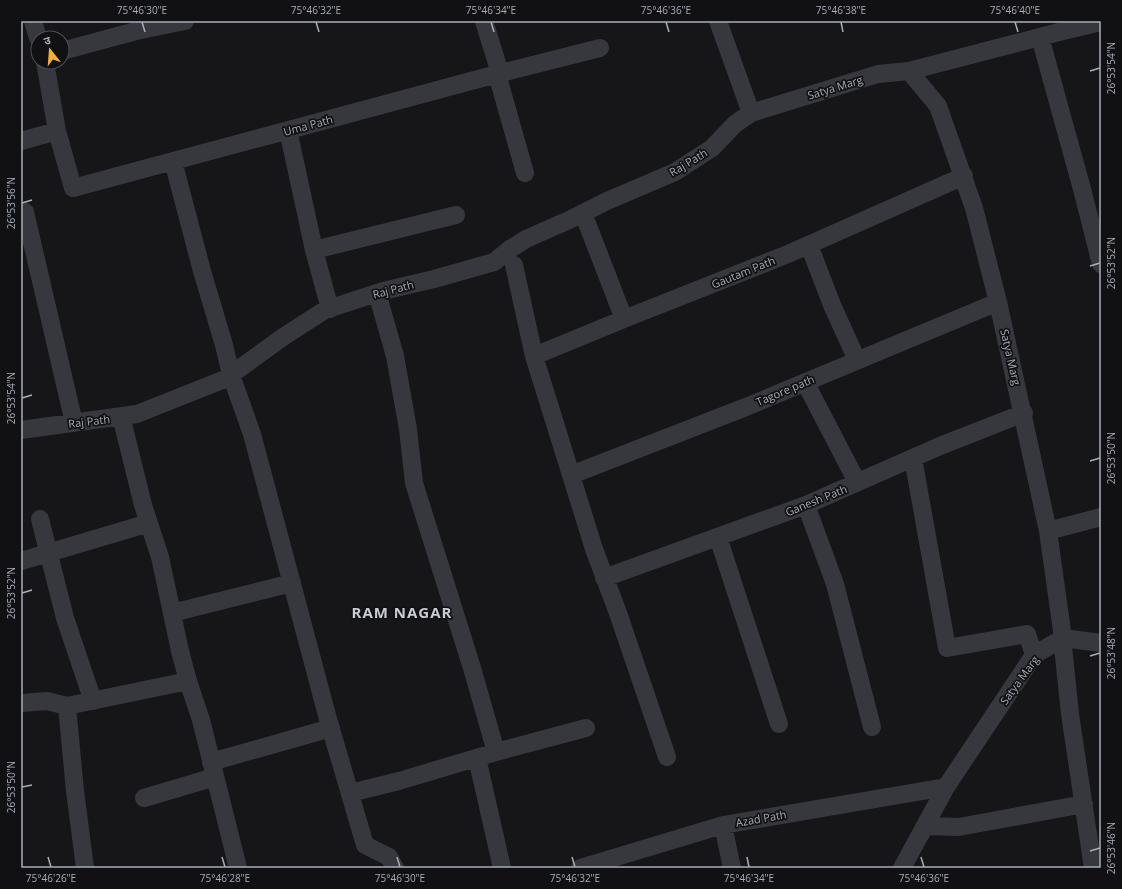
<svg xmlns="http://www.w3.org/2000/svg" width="1122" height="889" font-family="'Open Sans','Noto Sans Devanagari',sans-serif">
<rect width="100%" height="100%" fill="#161618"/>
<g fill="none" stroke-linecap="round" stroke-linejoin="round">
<path stroke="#37383d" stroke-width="18" d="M33,21L38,38
M484,21L500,73
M718,21L751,113L878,74L909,71L938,106L974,208L998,302L1048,531L1063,638L1034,655L946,787L902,868
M1040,37L1082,189L1101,264
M62,51L136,31L185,21
M45,62L57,131L73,188L497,74L600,48
M909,71L1059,32L1101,22
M497,74L525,173
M288,130L314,250L330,309
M21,141L57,131
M173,161L202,271L224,345L231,375L252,434L328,719L365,845L389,857L395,868
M25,212L74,423
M583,213L624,319L788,254L964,176
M809,245L832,305L857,360
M314,250L456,215
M514,265L534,356
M624,319L534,356L594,549L618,613L667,757
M805,382L857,482
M21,430L137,414L225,379L283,337L325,310L383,291L434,279L494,262L510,249L526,239L569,220L607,201L675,172L712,148L735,124L751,113
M913,458L947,648L1027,634L1034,655
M571,475L746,407L998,302
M806,505L835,584L872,727
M40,519L65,618L93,701
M1048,531L1101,517
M718,537L779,724
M21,561L149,523
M604,578L806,505L940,446L1024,413
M172,613L292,583
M188,681L201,720L238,868
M21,703L47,701L67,706
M496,752L586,728
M477,758L502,868
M211,762L331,728
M350,793L399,781L496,752L472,668L414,483L408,429L395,356L377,293
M144,798L215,777
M723,825L732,868
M926,826L959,827L1084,804
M85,868L75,791L67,706L188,681L180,651L160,557L143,505L121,416
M580,868L723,825L946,787
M1093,868L1070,714L1063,647V638L1101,643"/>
</g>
<path fill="none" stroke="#a8adb8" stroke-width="1.5" d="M142,22L145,32M316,22L319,32M491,22L494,32M666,22L669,32M841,22L843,32M1015,22L1018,32M1090,71L1100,68M22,203L32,200M1090,266L1100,263M22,398L32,395M1090,461L1100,458M22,593L32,590M1090,656L1100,653M22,787L32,785M1090,851L1100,848M48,857L51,867M222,857L225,867M397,857L400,867M572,857L575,867M747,857L749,867M921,857L924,867"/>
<g text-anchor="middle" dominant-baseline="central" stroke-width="3.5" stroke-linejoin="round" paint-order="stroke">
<g font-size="11" fill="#a8adb8" stroke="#111113">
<text transform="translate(835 87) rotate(-17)">Satya Marg</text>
<text transform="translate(308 125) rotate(-15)">Uma Path</text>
<text transform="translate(688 162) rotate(-31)">Raj Path</text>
<text transform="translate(743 272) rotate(-22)">Gautam Path</text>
<text transform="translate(393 289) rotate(-15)">Raj Path</text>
<text transform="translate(1011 357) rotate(77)">Satya Marg</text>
<text transform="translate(785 390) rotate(-23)">Tagore path</text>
<text transform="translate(89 421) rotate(-7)">Raj Path</text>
<text transform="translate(816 500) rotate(-22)">Ganesh Path</text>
<text transform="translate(1019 680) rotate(-54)">Satya Marg</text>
<text transform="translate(761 818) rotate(-10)">Azad Path</text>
</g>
<g font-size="15" font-weight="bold" letter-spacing="1" fill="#c9ccd4" stroke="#111113">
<text x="402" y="612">RAM NAGAR</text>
</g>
</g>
<rect width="1122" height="889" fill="none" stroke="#111113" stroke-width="44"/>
<g transform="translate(50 50) rotate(343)"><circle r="19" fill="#111113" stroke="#4d4f55"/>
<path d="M0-3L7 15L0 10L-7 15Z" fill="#f2b134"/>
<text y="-6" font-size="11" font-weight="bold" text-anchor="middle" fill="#a8adb8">उ</text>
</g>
<rect x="22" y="22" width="1078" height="845" fill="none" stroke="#a8adb8" stroke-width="1.5"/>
<g font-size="10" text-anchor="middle" fill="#a8adb8">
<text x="142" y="14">75°46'30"E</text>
<text x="316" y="14">75°46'32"E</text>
<text x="491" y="14">75°46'34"E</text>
<text x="666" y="14">75°46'36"E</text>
<text x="841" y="14">75°46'38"E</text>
<text x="1015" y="14">75°46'40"E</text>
<text transform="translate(1111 68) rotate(-90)" y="4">26°53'54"N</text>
<text transform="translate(11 203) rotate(-90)" y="4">26°53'56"N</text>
<text transform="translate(1111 263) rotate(-90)" y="4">26°53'52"N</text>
<text transform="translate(11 398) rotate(-90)" y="4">26°53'54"N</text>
<text transform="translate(1111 458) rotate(-90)" y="4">26°53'50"N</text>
<text transform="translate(11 593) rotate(-90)" y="4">26°53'52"N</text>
<text transform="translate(1111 653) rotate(-90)" y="4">26°53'48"N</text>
<text transform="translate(11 787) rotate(-90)" y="4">26°53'50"N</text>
<text transform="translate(1111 848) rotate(-90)" y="4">26°53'46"N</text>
<text x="51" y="882">75°46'26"E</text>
<text x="225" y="882">75°46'28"E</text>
<text x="400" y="882">75°46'30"E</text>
<text x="575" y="882">75°46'32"E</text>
<text x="749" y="882">75°46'34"E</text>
<text x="924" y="882">75°46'36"E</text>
</g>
</svg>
